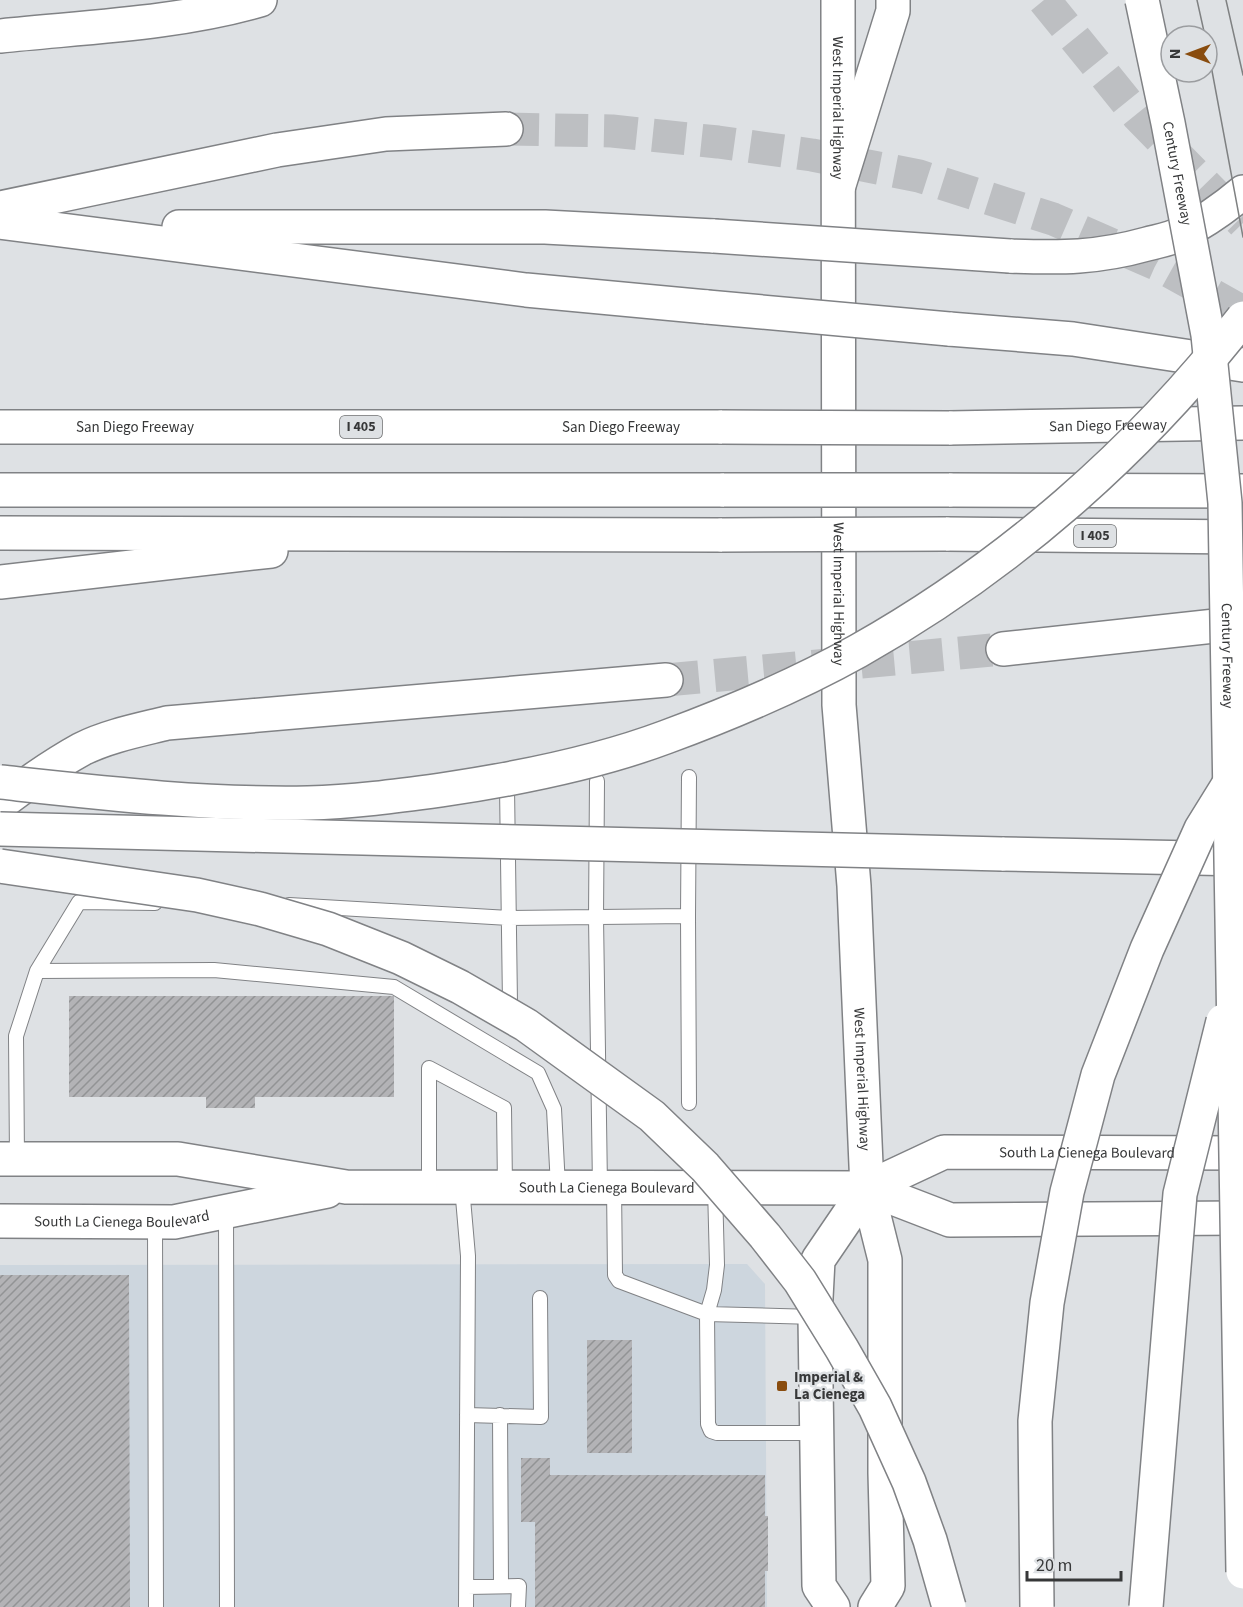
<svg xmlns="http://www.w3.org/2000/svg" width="1243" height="1607" font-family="'Source Sans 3',sans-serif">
<defs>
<pattern id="building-hatch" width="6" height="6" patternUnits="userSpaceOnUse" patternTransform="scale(1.5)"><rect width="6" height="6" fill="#b3b3b6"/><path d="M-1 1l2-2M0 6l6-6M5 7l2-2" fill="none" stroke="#929395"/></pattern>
</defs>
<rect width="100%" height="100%" fill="#dee1e4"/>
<path fill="#cdd6de" d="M747,1264L765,1284L767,1607H0V1265Z"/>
<path fill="url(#building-hatch)" d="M69,996H394V1097H255V1108H206V1097H69Z
M0,1275H129L130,1607H0Z
M587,1340H632V1453H587Z
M521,1458H550V1475H765V1516H768V1571H765V1607H535V1522H521Z"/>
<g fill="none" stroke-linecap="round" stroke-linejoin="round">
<path stroke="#bdbfc2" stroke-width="33" stroke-dasharray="33 16" stroke-linecap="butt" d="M1044,0L1138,116L1243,223
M506,129L612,131L718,142L812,155L919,176L1053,219L1156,264L1243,312
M666,680L1003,649"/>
<defs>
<path id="service" d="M597,781L596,917L600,1187
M507,787L510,1004
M289,905L509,918L688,916L689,1103
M688,916L689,777
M37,971L214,970L394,987L538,1073L554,1109L558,1187
M17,1159L16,1036L37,971L79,902L155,903
M429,1187V1068L504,1108L505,1187
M462,1187L468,1256L466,1607
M614,1187L615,1275L619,1281L707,1314L815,1317
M715,1187L717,1265L714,1290L707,1314L708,1424L711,1431L717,1433H816
M226,1211L227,1607
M155,1222L156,1607
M467,1415L541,1417L540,1298
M500,1415L501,1586
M467,1587L519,1586L518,1607"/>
<g id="secondary">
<path id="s1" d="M0,1159H178L346,1187L867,1188L950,1220L1243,1218"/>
<path id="s2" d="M867,1188L944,1152L1243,1153"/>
<path id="s3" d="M0,1221L174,1222L327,1191"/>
</g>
<g id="primary">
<path id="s4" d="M838,0L839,705L854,886L867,1188L885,1260V1473L888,1586L875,1607"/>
<path d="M833,1607L819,1586L815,1317L818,1260L867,1188"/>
</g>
<g id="motorway">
<path d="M0,36C86,27 177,24 260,0"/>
<path d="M839,185L893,11V0"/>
<path d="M0,208L277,150L386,134L506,129"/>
<path d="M0,222L526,290L707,307"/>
<path d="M179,227H545L714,236"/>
<path d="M1010,256C1061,258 1097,258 1147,244C1158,241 1172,239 1182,233C1204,222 1224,208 1243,192"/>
<path d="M949,329L1073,339L1243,365"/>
<path id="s5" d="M0,427H722"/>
<path id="s6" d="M949,428L1243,423"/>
<path d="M0,490H724"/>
<path d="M949,490L1243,491"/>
<path d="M0,533L722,535"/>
<path d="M946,534L1243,537"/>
<path d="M0,582L271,551"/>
<path d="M1003,649L1243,623"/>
<path d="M0,804C26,784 53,765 82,749C108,736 139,730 167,723L666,680"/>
<path d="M1002,854L1243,859"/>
</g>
</defs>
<use href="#service" stroke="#808285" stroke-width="16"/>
<use href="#secondary" stroke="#808285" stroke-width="36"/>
<use href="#primary" stroke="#808285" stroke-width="36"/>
<use href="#motorway" stroke="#808285" stroke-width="36"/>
<use href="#service" stroke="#fff" stroke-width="14"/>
<use href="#secondary" stroke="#fff" stroke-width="33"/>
<use href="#primary" stroke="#fff" stroke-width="33"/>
<use href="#motorway" stroke="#fff" stroke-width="33"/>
<path stroke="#7f8182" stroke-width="1.5" d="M1197,0L1205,36
M1226,0L1243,75
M1207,44L1243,237"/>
<defs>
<g id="motorway-bridge">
<path id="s7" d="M1142,0L1168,123L1208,335L1225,503L1243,1572"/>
<path d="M714,236L1010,256"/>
<path d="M707,307L949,329"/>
<path d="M722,427L949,428"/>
<path d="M724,490H949"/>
<path d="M722,535L946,534"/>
<path d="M0,782C102,793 205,805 308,803C352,802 397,796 441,790C516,779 594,764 666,737C731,713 797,685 858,651C1007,567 1138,453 1243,318"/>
<path d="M0,829L1002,854"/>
<path d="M0,866L197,895L260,909L328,929L401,958L460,987L526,1025L652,1116L705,1167L765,1236L800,1281L842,1349L875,1407L909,1482L930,1540L949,1607"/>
<path d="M1037,1607L1035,1421L1047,1303L1067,1192L1098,1075L1147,949L1201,829L1232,779"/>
<path d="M1146,1607L1180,1194L1223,1021"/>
</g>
</defs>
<use href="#motorway-bridge" stroke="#808285" stroke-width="36" stroke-linecap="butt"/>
<use href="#motorway-bridge" stroke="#fff" stroke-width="33"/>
</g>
<rect fill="#894c0e" stroke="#dee1e4" stroke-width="2" x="776" y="1380" width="12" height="12" rx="3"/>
<g text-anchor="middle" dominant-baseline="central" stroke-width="5" stroke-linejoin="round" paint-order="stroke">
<g fill="#dee1e4" stroke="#696b6c" stroke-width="1.5">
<rect x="340" y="416" width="42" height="22" rx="4.5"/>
<rect x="1074" y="525" width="42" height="22" rx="4.5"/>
</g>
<g font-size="14" font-weight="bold" fill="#373839">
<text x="361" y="427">I 405</text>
<text x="1095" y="536">I 405</text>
</g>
<g font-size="15" fill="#373839" stroke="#dee1e4">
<text stroke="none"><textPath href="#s4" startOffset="108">West Imperial Highway</textPath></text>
<text stroke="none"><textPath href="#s7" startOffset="177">Century Freeway</textPath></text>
<text stroke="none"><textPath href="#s6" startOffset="159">San Diego Freeway</textPath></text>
<text stroke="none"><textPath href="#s5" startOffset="135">San Diego Freeway</textPath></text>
<text stroke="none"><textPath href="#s5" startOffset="621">San Diego Freeway</textPath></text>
<text stroke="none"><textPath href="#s4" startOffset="594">West Imperial Highway</textPath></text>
<text stroke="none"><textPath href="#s7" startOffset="663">Century Freeway</textPath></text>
<text stroke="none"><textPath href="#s4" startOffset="1080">West Imperial Highway</textPath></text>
<text stroke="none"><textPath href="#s2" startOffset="228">South La Cienega Boulevard</textPath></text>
<text stroke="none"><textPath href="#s1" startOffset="609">South La Cienega Boulevard</textPath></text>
<text stroke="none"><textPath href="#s3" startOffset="122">South La Cienega Boulevard</textPath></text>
</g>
<g font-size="15" font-weight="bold" fill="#373839" stroke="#dee1e4" text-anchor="start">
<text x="794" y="1377">Imperial &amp;<tspan x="794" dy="17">La Cienega</tspan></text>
</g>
</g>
<g transform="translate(1189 54) rotate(270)"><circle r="28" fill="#dee1e4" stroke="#9b9da0" stroke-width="1.5"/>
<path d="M0-4.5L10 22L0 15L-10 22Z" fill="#894c0e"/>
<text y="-9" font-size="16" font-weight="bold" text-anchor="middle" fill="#373839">N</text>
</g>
<path d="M1027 1571v9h94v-9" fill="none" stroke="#373839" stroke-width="3"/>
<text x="1036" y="1571" font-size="18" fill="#373839" stroke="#dee1e4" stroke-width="4.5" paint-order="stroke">20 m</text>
</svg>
